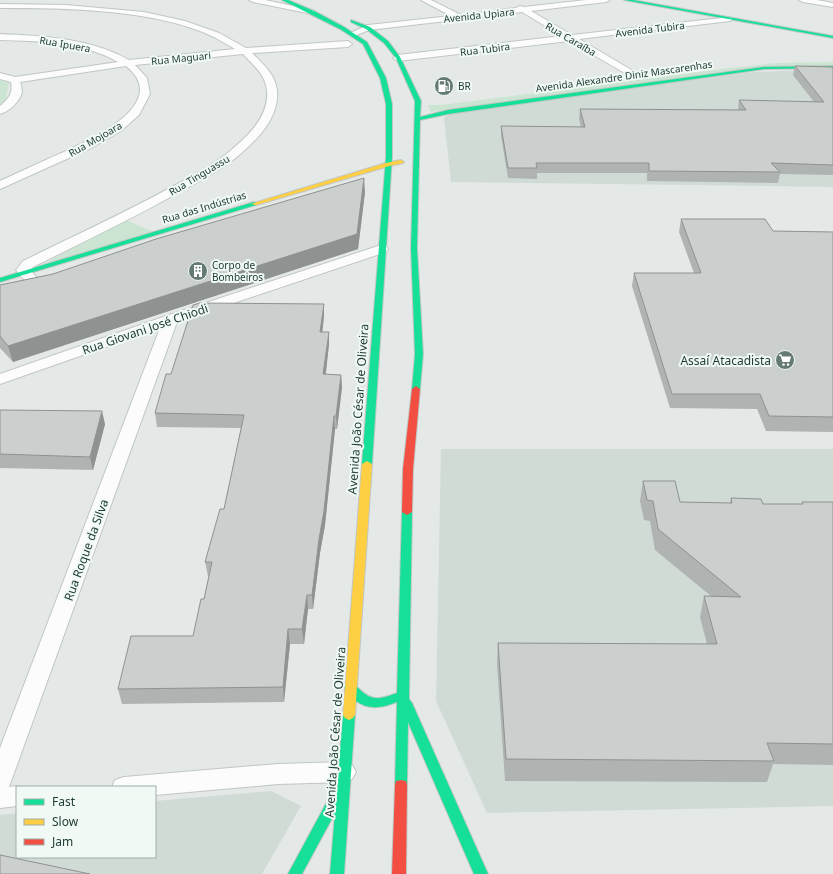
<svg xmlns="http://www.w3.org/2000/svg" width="833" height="874" font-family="'Noto Sans',sans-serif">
<rect width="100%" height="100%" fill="#e4e9e7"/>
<path fill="#d1dbd6" d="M833,69V187L451,182L444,118L451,113L752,72Z
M441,449H833V806L487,813L436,701Z
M271,791L301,806L262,874H0V815L17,813V857H155V801Z"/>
<path fill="#cce4d2" d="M833,62V66L725,71L431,112L428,105H441L730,68L777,63Z
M0,80L9,83L5,102L0,106Z
M126,220L154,232L42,265Z"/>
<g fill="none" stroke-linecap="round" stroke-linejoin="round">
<defs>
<path id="street" d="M249,0H265L312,10L316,12L312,14L253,2Z
M421,0H431L461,15L516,8L520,6L524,7L586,0H610L606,2L531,11L572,35L730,17L734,19L730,21L579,39L640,75L642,77L637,80L569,41L398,61L393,58L398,55L562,36L522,12L369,30L352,37L348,34L368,25L451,16Z
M799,0H817L833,3V7L803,2Z
M0,4L66,5L144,12L185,21L219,33L246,48L348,41L352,44L348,47L252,53C263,64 275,74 277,90C280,117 257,140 238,156C220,171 197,182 176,194C129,220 81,243 33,267L30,270L40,281L38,284C28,286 22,278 16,270L23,261C72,237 120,215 168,189C192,176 217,164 237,145C253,131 269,113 267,91C266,75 253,65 243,54L135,65L147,78L150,94L139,115L121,131L91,148L0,189V181C17,173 33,166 50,158C78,146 176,106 126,66L20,82C21,85 22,89 22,92C20,101 9,112 0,114V106C9,98 13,94 11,82L0,79V73L15,77L118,62C84,42 39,41 0,40V34C43,36 90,38 129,60L235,49C228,45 221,41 214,37C156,9 64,8 0,8Z
M381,245L386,246L388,249L386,252L177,322L9,787L17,786L21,787H17V806L0,808V748L160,328L0,384V374L166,316Z
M344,762L352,765L356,772L352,779L344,782L278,784L155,795V787H112L115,780L124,777L278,764Z"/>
<path id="fast" d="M282,0H288L314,11L344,27L367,42L386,78L392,104V157L372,464L367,467L362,464L386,157V104L380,78L363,44L340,29Z
M624,0H633L833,36V38Z
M351,20L370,27L388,41L400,57L421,101L420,117L448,110L764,67L833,66V68L764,69L448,114L420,120L417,248L423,354L420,389L416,392L412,389L415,354L411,248L415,101L396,58L384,43L366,29L351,22Z
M254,202L256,203V205L0,282V278Z
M407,509L412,512L409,699L412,703L488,874H474L408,722L407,785L406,789L401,790L396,789L395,785L397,702C391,704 384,707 378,707C364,709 350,699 344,687L346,684C357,680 360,696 375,698C382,699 391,695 397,693L402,512Z
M349,710L353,712L355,715L344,874H330L335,813L302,874H288L335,787H337L343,715L345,712Z"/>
<path id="slow" d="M401,160L404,162L403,163L389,166L256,205L251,204L386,163Z
M367,461L372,464L355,715L353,718L349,720L345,718L343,715L362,464Z"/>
<path id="jam" d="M416,386L420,389L413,469L412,512L407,515L402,512L403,469L412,389Z
M401,780L406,781L407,785L406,874H392L395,785L396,781Z"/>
</defs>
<use href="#street" stroke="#c1c6c4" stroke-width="2"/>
<use href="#fast" stroke="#bfc7c4" stroke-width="2"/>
<use href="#slow" stroke="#bfc7c4" stroke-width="2"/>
<use href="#jam" stroke="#bfc7c4" stroke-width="2"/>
<use href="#street" fill="#fbfcfb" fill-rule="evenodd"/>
<use href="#fast" fill="#16e098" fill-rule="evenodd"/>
<use href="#slow" fill="#ffcf43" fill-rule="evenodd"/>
<use href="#jam" fill="#f24e42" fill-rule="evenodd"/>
</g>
<path fill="#afb3b1" d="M795,66L833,67V175L780,174L778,183L647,181V173H537V179L508,178L501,136V126L581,127L579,119L580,109L738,110L739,100L814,102L793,75Z
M365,192L358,249L13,362L0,348V285L53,274Z
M681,219L773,231L833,232V432L766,431L757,409L670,408L632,286L634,273H694L679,232Z
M324,316L322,332L329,344L326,374L341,375L342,387L337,429H335L325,525L320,553L313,609H308L304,644H290L284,702L122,704L118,689L193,636L204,599L209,576H208L205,562L224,509L241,428L157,427L155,413L171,374Z
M0,410L105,424L93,470L0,468Z
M643,481L680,502L730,503L731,498L763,504H802V502H833V765L773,764L767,782L505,781L497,664L498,643L707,644L700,617L704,596H711L655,550L650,521L644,520L640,501Z"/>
<path fill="#8e9290" d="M364,178L365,192L358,249L13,362L8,346Z
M324,304V316L321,344L320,332Z
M329,332V344L324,387L323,374Z
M341,375L342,387L337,429L336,416Z
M102,411L105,424L93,470L90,457Z
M334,416L335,429L325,525L320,553L313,609L312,595Z
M307,595L308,609L304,644L302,629Z
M288,629L290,644L284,702L283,687Z"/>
<path fill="#cbd0ce" stroke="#8e9290" d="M795,66L833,67V165L771,163L780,172L649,171V163H536L537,168H508L501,126L585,127L580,109L746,110L739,100L824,102Z
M364,178L357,234L8,346L0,336V285L53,274L156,239Z
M681,219H765L773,231L833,232V417L769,416L760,394H672L634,273H701Z
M200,303L324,304L320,332H329L323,374L341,375L336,416H334L324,511L319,539L312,595H307L302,629H288L283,687L118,689L131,636H193L201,599H204L212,562H205L220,509H224L244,415L155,413L166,374H171L193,305Z
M0,410L102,411L90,457L0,454Z
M643,481H675L680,502L732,503L731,498L761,499L763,504H803L802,502H833V744L767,743L774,761L506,759L498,643L717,644L704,596L741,597L658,529L653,501L647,500Z
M0,855L90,874H0Z"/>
<defs>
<symbol id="fuel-disc" viewBox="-11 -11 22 22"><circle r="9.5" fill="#657a73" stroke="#f1f9f5"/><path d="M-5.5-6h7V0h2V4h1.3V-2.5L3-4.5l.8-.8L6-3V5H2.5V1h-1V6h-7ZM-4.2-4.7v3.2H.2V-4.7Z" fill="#fff"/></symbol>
<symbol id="building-disc" viewBox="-11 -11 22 22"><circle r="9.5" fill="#657a73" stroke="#f1f9f5"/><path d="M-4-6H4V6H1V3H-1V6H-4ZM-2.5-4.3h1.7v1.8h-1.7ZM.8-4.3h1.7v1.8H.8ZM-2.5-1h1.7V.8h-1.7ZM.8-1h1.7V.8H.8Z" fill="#fff"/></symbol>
<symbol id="supermarket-disc" viewBox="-11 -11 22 22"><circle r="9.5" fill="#657a73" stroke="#f1f9f5"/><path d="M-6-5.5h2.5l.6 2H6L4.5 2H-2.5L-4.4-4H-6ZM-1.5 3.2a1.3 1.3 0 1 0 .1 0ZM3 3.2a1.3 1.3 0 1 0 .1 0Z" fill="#fff"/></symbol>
</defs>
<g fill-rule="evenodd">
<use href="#fuel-disc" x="433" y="75" width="22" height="22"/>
<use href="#building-disc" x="187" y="260" width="22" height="22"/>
<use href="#supermarket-disc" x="774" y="349" width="22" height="22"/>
</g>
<g text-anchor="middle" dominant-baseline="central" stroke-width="4" stroke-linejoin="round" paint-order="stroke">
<g font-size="10" fill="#203e34" stroke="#f1f9f5">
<text transform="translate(479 15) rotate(-6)">Avenida Upiara</text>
<text transform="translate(650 29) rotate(-7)">Avenida Tubira</text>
<text transform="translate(571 39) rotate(30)">Rua Caraíba</text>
<text transform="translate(65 44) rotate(10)">Rua Ipuera</text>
<text transform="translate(485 49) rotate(-7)">Rua Tubira</text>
<text transform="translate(181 58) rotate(-6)">Rua Maguari</text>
<text transform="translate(624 76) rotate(-8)">Avenida Alexandre Diniz Mascarenhas</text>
<text transform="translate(95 139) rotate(-30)">Rua Mojoara</text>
<text transform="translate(199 175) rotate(-31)">Rua Tinguassu</text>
<text transform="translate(204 207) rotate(-17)">Rua das Indústrias</text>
</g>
<g font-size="10" fill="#203e34" stroke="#f1f9f5" text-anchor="start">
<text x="458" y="86">BR</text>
<text x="212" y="265">Corpo de<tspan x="212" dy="12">Bombeiros</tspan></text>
</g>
<g font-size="12" fill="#203e34" stroke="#f1f9f5">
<text transform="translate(145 329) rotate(-19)">Rua Giovani José Chiodi</text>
<text transform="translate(358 409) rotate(-86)">Avenida João César de Oliveira</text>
<text transform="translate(86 550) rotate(-70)">Rua Roque da Silva</text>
<text transform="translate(335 732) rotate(-86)">Avenida João César de Oliveira</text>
</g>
<g font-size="12" fill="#203e34" stroke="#f1f9f5" text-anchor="end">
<text x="771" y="360">Assaí Atacadista</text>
</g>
</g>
<rect x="16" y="786" width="140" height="72" fill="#f1f9f5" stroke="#9daea8"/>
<rect x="24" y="799" width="20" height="6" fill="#16e098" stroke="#9daea8"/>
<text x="52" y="806" font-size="12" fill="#203e34">Fast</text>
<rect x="24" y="819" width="20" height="6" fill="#ffcf43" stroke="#9daea8"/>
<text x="52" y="826" font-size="12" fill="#203e34">Slow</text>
<rect x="24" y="839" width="20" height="6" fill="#f24e42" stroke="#9daea8"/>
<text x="52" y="846" font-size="12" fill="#203e34">Jam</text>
</svg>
